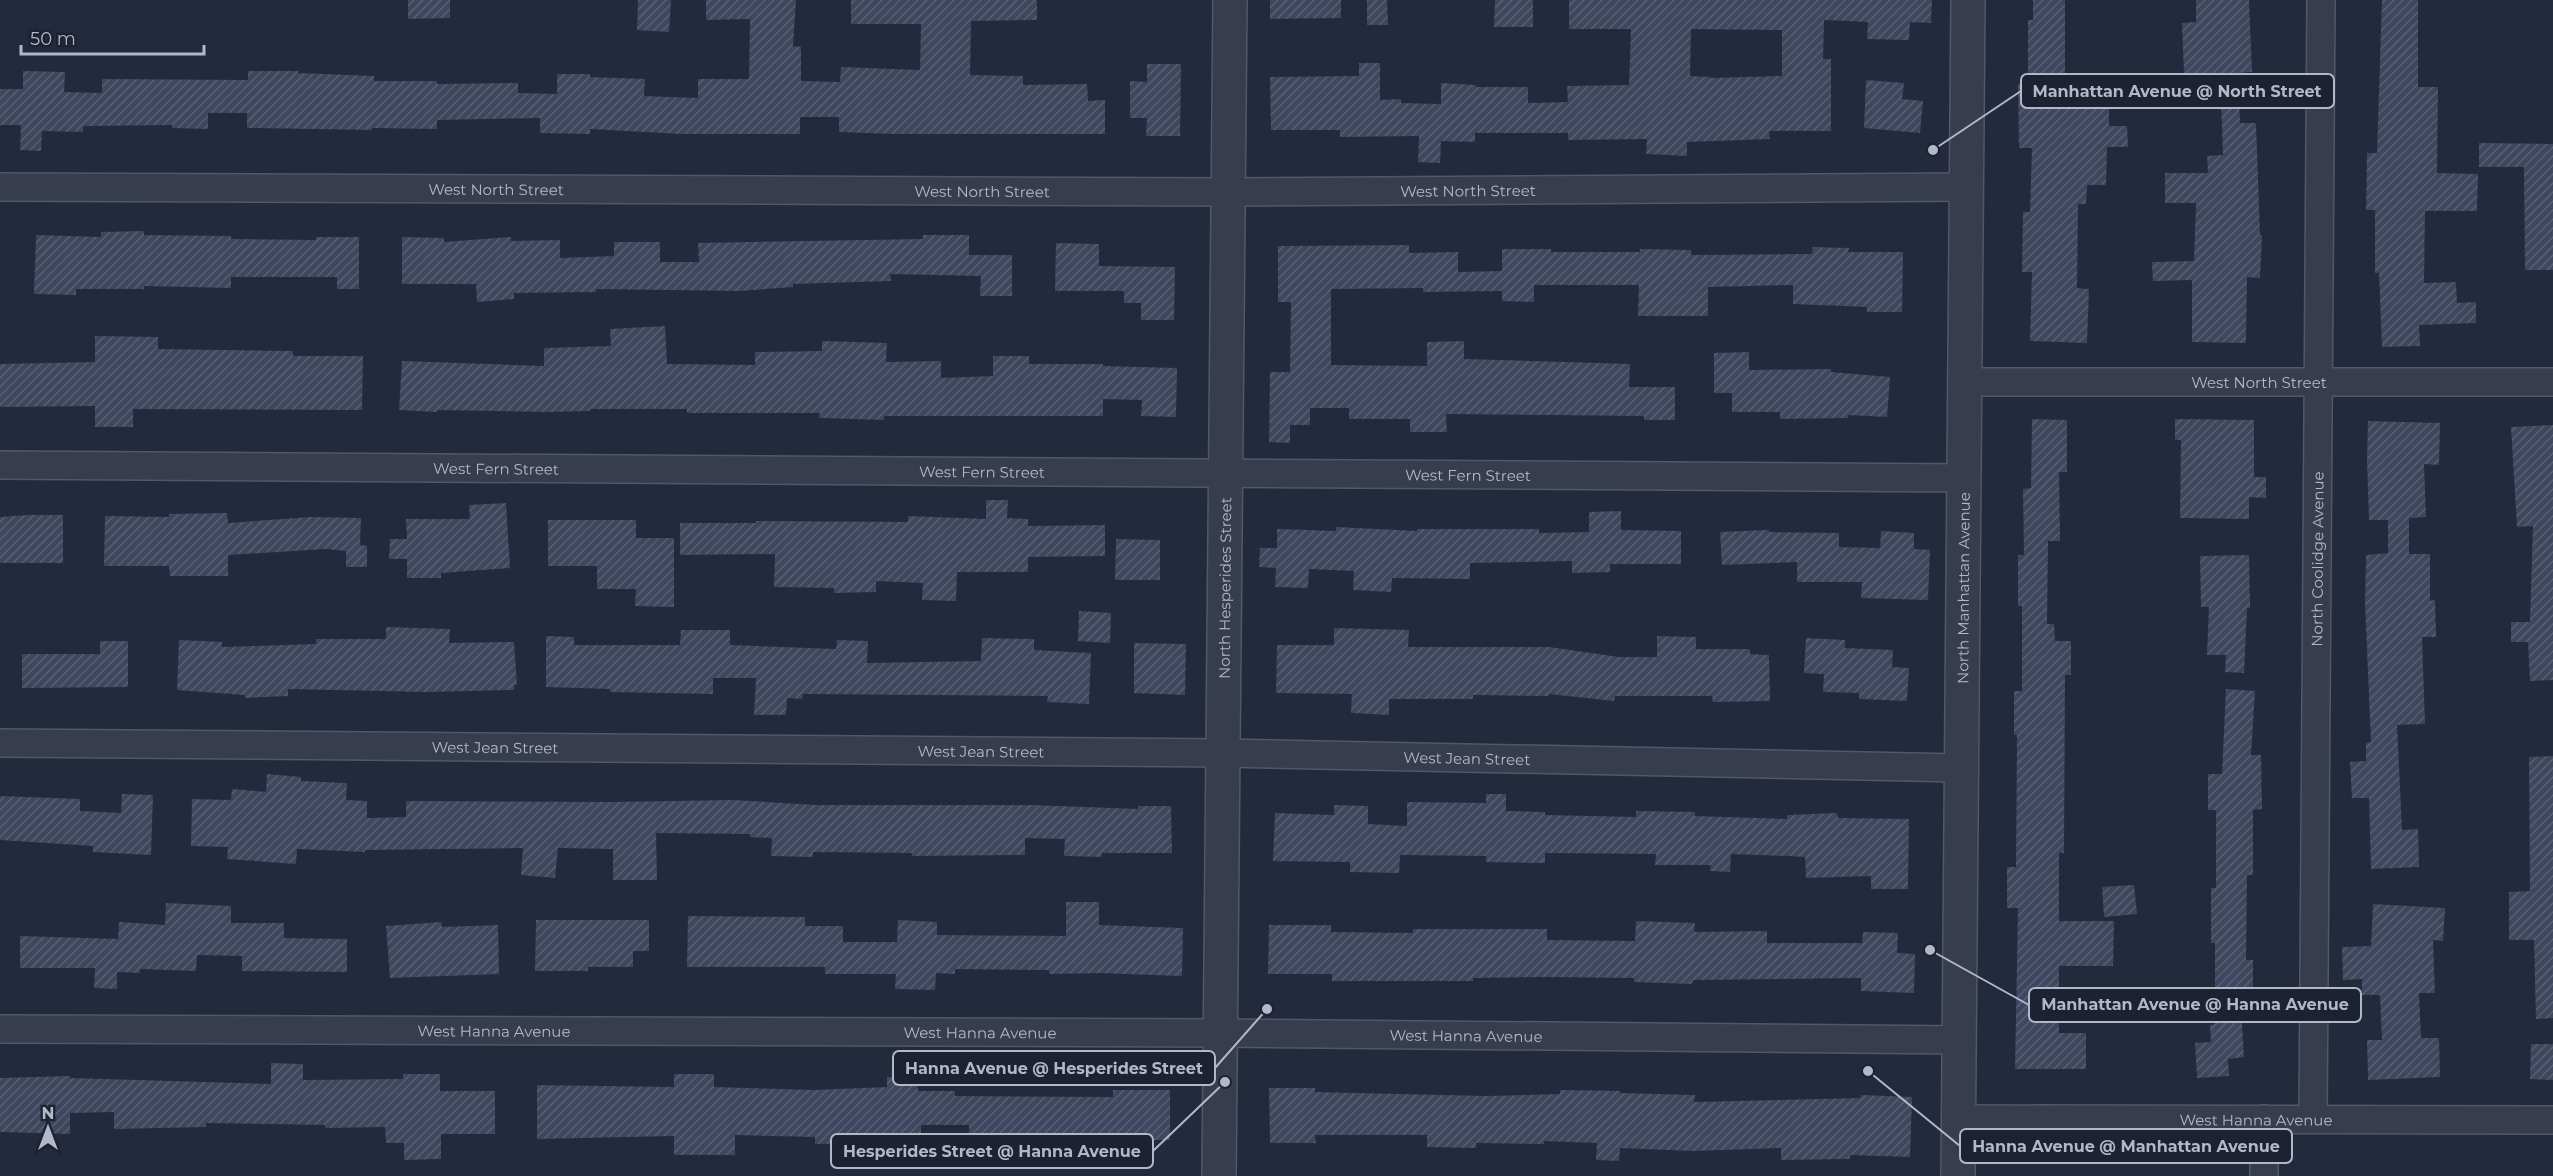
<svg xmlns="http://www.w3.org/2000/svg" width="2553" height="1176" font-family="Montserrat,sans-serif">
<defs>
<pattern id="building-hatch" width="6" height="6" patternUnits="userSpaceOnUse" patternTransform="scale(1.5)"><rect width="6" height="6" fill="#3f465e"/><path d="M-1 1l2-2M0 6l6-6M5 7l2-2" fill="none" stroke="#585f74"/></pattern>
</defs>
<rect width="100%" height="100%" fill="#232a3e"/>
<path fill="url(#building-hatch)" fill-rule="evenodd" d="M408,0H450V18L408,19Z
M638,0H671L669,32L637,30Z
M706,0H796L793,46L801,47V81L840,82L841,67L920,70L921,24H851V0H1037V20L971,21L970,75L1023,76V85L1087,84L1088,101L1105,100V134H895L839,132V117H800V134H681L590,129V134L540,133V118L437,120V129L372,128V130L247,128V113H208V129L172,128V125L83,126V132L42,131L41,151L20,150L21,125H0V89H23V71L65,72L64,92L102,93V79L248,80V71H298V73L374,76V81H437V84L518,83V93L557,94V74H590V77L645,79L644,96L698,98V79H749L750,19L706,20Z
M1270,0H1341V18L1270,19Z
M1367,0H1387L1388,25H1367Z
M1495,0H1533V27H1494Z
M1569,0H1932L1931,23L1910,22L1909,40L1867,39L1868,22L1824,20L1823,59H1831V131H1769L1770,139L1687,142V156L1646,154L1647,139L1568,140V133H1475V142L1441,141L1440,163L1418,162L1419,136L1340,137V130H1271L1270,77L1359,76V63H1380V100L1401,99V103L1441,104V83L1476,85V87H1528V103L1568,102L1567,86L1629,85L1631,29H1569ZM1691,29L1782,30V76L1710,78V77L1690,76Z
M2033,0H2065V84L2091,83V105L2109,104V126H2127L2128,147H2107L2106,185H2087L2086,204H2078L2077,288L2089,289L2087,343L2030,341L2032,272H2022L2023,212H2030L2032,148H2019L2018,84H2028V20H2033Z
M2196,0H2249L2252,72L2238,73L2240,123H2256L2260,235H2262L2260,278L2247,277L2246,343L2192,342V280L2153,281L2152,262L2194,261L2196,203H2165V173H2208L2207,156L2223,155L2220,74L2184,75L2182,23L2196,22Z
M2382,0H2418V87H2438L2437,173L2478,174L2477,211H2425L2424,283L2456,282L2457,303L2476,302V323L2419,325L2420,346L2382,347L2379,273H2375V210H2366L2367,153H2377Z
M1147,64H1181L1180,136H1146L1147,118H1130V81L1147,82Z
M1866,80L1904,83L1902,99L1923,101L1920,133L1864,128Z
M2479,143L2553,144V270H2525L2524,167H2479Z
M144,231V235L231,236V239L316,240V237H359V289H337V277H231V288L144,286V289H76V295L34,294L36,235L101,237V232Z
M923,235H969V255H1012V296H980L981,276L890,274L891,281L793,284V287L739,291L596,289V292L514,293V299L477,302L476,284H402V237L444,238V242L511,237V241L560,240V258L614,256V242H660V262H699L698,243L923,239Z
M1056,243L1099,244V266L1175,267L1174,320H1141V303H1124V291H1055Z
M1409,245V253L1458,252V272L1502,271V249H1551V252H1640V249L1691,250V255L1812,254L1813,247L1849,248L1848,252H1903L1902,312H1867V307L1793,304V285L1708,287V316H1638L1639,285H1534V302L1502,301V291L1423,292V288L1331,289V365L1427,366V342L1464,341V359L1630,364L1629,387H1675V420H1644V416L1446,414L1447,432H1410V419H1349V408H1310V425H1290V443L1269,442L1270,372H1290L1291,302H1278V246Z
M665,326L667,364L755,365V352L822,351V341L887,343L886,362L941,361V378L993,376V356H1029V364H1103V366L1177,368L1176,417L1141,416L1142,400L1103,399V416H884V420L819,418L820,413H687V409H590V411L546,412L437,410V412L399,410L402,361L544,366V348L611,346L610,329Z
M95,336L158,337V349L293,351V356H363L362,410L133,409V427H95V406L0,407V364L95,362Z
M1749,352V370L1831,369V372L1890,377L1887,417L1848,415V418L1780,419V412H1732V393H1714V353Z
M2032,419L2067,420V472H2059L2060,541H2048L2047,624H2054L2055,641H2071V675H2065L2064,853H2059V921H2114L2113,966H2059V1033H2086V1069H2015L2018,908H2007V867H2016L2017,735H2014V691H2022V606H2018V555H2024L2023,489L2031,488Z
M2175,419L2254,420V477H2266V498L2249,497V519L2180,518L2181,440H2175Z
M2368,421L2440,423L2439,465L2424,464L2426,517L2409,518V554H2430V601L2435,600L2436,637H2422L2425,724L2397,725L2402,830L2418,829L2419,867L2371,869L2369,798H2352L2350,762L2366,761V743L2371,742L2365,603L2366,555L2388,553V520H2369L2367,461Z
M2553,425V680L2530,681L2528,642H2511V622H2530L2533,526L2517,527L2511,427Z
M986,500H1008L1007,518L1028,519V526L1105,525V556L1028,557V572H957L956,601L922,600L923,583L876,581V592L834,593V588L774,587L775,554L680,555V523H756V521L908,522V516L986,519Z
M506,503L510,568L441,573V578H407V559H389L390,539H407L406,519H470L469,505Z
M1621,511V530L1681,531V564H1610V572L1572,573V561L1470,563V579L1392,578L1391,592L1353,590L1354,571L1309,569L1308,588L1275,587L1276,568L1259,567L1260,548H1277V529L1336,531V527L1417,531V529H1539V533L1589,532V512Z
M227,513L228,523L311,517L361,518L360,545L367,546V567H346V551L326,549L228,555V576H170L169,566H104L105,516L169,517V514Z
M28,515H63V563H0V517Z
M548,520H636V538H674V607L635,606L636,589H597V566H548Z
M1769,530V532L1839,533V547L1880,548L1881,531L1914,533V549L1930,550L1928,600L1861,598L1862,582H1797V562L1722,565L1720,532Z
M1116,539L1160,540V580H1115Z
M2249,555L2250,608H2247L2244,673L2225,672L2226,655H2207L2209,607H2201L2200,556Z
M1079,611L1111,613L1110,643L1078,641Z
M386,627L450,629L449,643L514,642L517,685H514V690L426,692L288,689V696L245,698V695L177,690L179,640L222,642V647L316,644V639H386Z
M1334,628L1409,630L1408,647H1549L1619,657H1657V636L1696,637V649H1750V654L1769,655L1770,701L1713,702L1712,696H1615L1614,701L1549,694V696L1473,695V699H1389V715L1351,713L1352,694L1276,693L1277,645H1334Z
M681,630H730V645L836,649L837,640L868,641L867,663L981,661L982,638L1034,639V650L1091,653L1089,704L1047,702L1048,696L803,694L802,699L787,698L786,715H754L756,678H713V694L610,692V689L546,687V636L574,637V645H680Z
M1806,638L1845,640V648L1893,650L1892,667L1909,668L1907,701L1859,699V693L1823,692L1824,674L1804,673Z
M100,641H128V687L22,688V654H100Z
M1134,643L1186,644L1185,695L1134,693Z
M2226,689L2255,691L2251,755H2261L2262,809L2253,810V875H2247L2246,960H2253V1008H2241L2244,1057L2228,1059L2229,1076L2197,1078L2195,1043L2211,1042L2210,1025L2215,1024V943H2211V888H2216V810H2208V774H2222Z
M2553,756V1018L2536,1019L2534,940H2509V892L2530,891L2529,757Z
M267,774L301,777V781L347,783L346,800L367,801V818L406,817V801L612,802L734,800L815,805H1032L1138,809V806H1171L1172,853H1102V857L1064,856L1065,839L1025,838V855L912,856V853L813,852V857L771,856L772,838L750,837V834L656,833L657,880H613V849L558,848L555,878L521,875L523,848L365,850V852L297,849L296,864L227,859L228,847L191,846L192,799L231,800L232,789L266,792Z
M122,794L153,795L151,855L93,852V846L0,840V796L80,799V811L121,813Z
M1486,794H1506V811L1545,812V815L1636,817V811L1695,812V816L1787,819V815L1837,813L1838,818L1909,819L1908,889H1871V876L1806,878L1805,857L1788,856L1731,854L1730,872L1710,871L1711,865H1655L1656,854L1545,853V863L1486,862V856L1400,855L1399,873L1350,872V862L1273,861L1275,813L1334,815V805L1368,806V824L1407,826V802L1486,803Z
M2134,885L2137,914L2104,917L2102,887Z
M1066,902H1099V925L1183,928L1182,976L1099,973L1049,974V970L955,969V974L936,973L935,990L895,989L896,974H825V967H687L688,916L805,917V926H843V942H897L898,920L937,922V935L1066,936Z
M166,903L231,906V923H284V938L347,939V972L242,971V956L197,955L196,971L140,969V973L117,972V989L94,988L95,968H20V936L118,939L119,922L165,925Z
M2373,904L2445,908L2443,941L2433,940L2435,993H2419L2421,1038H2439L2440,1077L2368,1080L2367,1040H2382L2380,995H2362V979L2343,980L2342,947L2371,946Z
M536,920H649V951H633V967H588V971H535Z
M1636,921L1695,923L1694,932L1767,931V943H1862L1863,932L1898,933L1897,953L1915,954L1914,993L1861,991V978L1693,980L1692,984L1634,982V978L1546,977L1473,978V981H1332V974H1268L1269,925H1331V932L1413,933V929H1547V940L1635,941Z
M441,922L442,927L498,925L499,974L390,978L386,926Z
M2531,1044H2553V1080L2530,1079Z
M271,1063L303,1064V1080L403,1079V1074H440V1091H495V1134H441V1159L404,1160V1143H386L385,1127L325,1128V1125L206,1123V1127L114,1129V1112L70,1113V1134L0,1132V1078L70,1076V1078L271,1084Z
M674,1074H714V1087L815,1090L887,1087V1077H917L918,1091H955V1096L1113,1097V1090H1170V1140H1101V1149L1062,1150V1146H969V1125H921V1135H878V1143L815,1144V1137L735,1135V1155H674V1136L537,1139V1085L674,1087Z
M1269,1088H1315V1092L1486,1096L1560,1094V1090L1620,1091V1093L1695,1095L1694,1102L1861,1098V1095L1912,1097L1910,1157L1850,1155V1159L1781,1160V1148L1693,1151L1620,1148L1619,1161L1596,1160L1597,1143L1544,1141V1144L1476,1143V1148L1427,1147V1135H1315L1316,1143H1270Z"/>
<g fill="none" stroke-linecap="round" stroke-linejoin="round">
<defs>
<g id="minor">
<path id="s1" d="M0,187L1228,192L1966,187"/>
<path id="s2" d="M1965,382H2553"/>
<path id="s3" d="M0,465L1964,478"/>
<path id="s4" d="M0,743L1224,753L1961,768"/>
<path id="s5" d="M0,1029L1221,1033L1959,1040"/>
<path id="s6" d="M1959,1119L2553,1120"/>
<path id="s7" d="M2313,1119L2321,0"/>
<path d="M2264,1176V1119"/>
</g>
<g id="tertiary">
<path id="s8" d="M1219,1176L1230,0"/>
<path id="s9" d="M1958,1176L1968,0"/>
</g>
</defs>
<use href="#minor" stroke="#525769" stroke-width="30"/>
<use href="#tertiary" stroke="#525769" stroke-width="36"/>
<use href="#minor" stroke="#373c4e" stroke-width="27"/>
<use href="#tertiary" stroke="#373c4e" stroke-width="33"/>
</g>
<g text-anchor="middle" dominant-baseline="central" stroke-width="6" stroke-linejoin="round" paint-order="stroke">
<g font-size="15" fill="#b3b8c9" stroke="#1c2133">
<text stroke="none"><textPath href="#s1" startOffset="496">West North Street</textPath></text>
<text stroke="none"><textPath href="#s1" startOffset="1468">West North Street</textPath></text>
<text stroke="none"><textPath href="#s1" startOffset="982">West North Street</textPath></text>
<text stroke="none"><textPath href="#s2" startOffset="294">West North Street</textPath></text>
<text stroke="none"><textPath href="#s3" startOffset="496">West Fern Street</textPath></text>
<text stroke="none"><textPath href="#s3" startOffset="982">West Fern Street</textPath></text>
<text stroke="none"><textPath href="#s3" startOffset="1468">West Fern Street</textPath></text>
<text stroke="none"><textPath href="#s7" startOffset="560">North Coolidge Avenue</textPath></text>
<text stroke="none"><textPath href="#s8" startOffset="588">North Hesperides Street</textPath></text>
<text stroke="none"><textPath href="#s9" startOffset="588">North Manhattan Avenue</textPath></text>
<text stroke="none"><textPath href="#s4" startOffset="495">West Jean Street</textPath></text>
<text stroke="none"><textPath href="#s4" startOffset="981">West Jean Street</textPath></text>
<text stroke="none"><textPath href="#s4" startOffset="1467">West Jean Street</textPath></text>
<text stroke="none"><textPath href="#s5" startOffset="494">West Hanna Avenue</textPath></text>
<text stroke="none"><textPath href="#s5" startOffset="980">West Hanna Avenue</textPath></text>
<text stroke="none"><textPath href="#s5" startOffset="1466">West Hanna Avenue</textPath></text>
<text stroke="none"><textPath href="#s6" startOffset="297">West Hanna Avenue</textPath></text>
</g>
</g>
<path fill="none" stroke="#b3b8c9" stroke-width="2" d="M1933 150L2021 91M1930 950L2029 1005M1267 1009L1215 1068M1868 1071L1960 1146M1225 1082L1153 1151"/>
<g fill="#b3b8c9" stroke="#1c2133" stroke-width="2">
<circle cx="1933" cy="150" r="6"/>
<circle cx="1930" cy="950" r="6"/>
<circle cx="1267" cy="1009" r="6"/>
<circle cx="1868" cy="1071" r="6"/>
<circle cx="1225" cy="1082" r="6"/>
</g>
<g fill="#1c2133" stroke="#b3b8c9" stroke-width="2">
<rect x="2021" y="74" width="313" height="34" rx="6"/>
<rect x="2029" y="988" width="332" height="34" rx="6"/>
<rect x="893" y="1051" width="322" height="34" rx="6"/>
<rect x="1960" y="1129" width="332" height="34" rx="6"/>
<rect x="831" y="1134" width="322" height="34" rx="6"/>
</g>
<g font-size="16" text-anchor="middle" font-weight="bold" fill="#b3b8c9">
<text x="2177" y="97">Manhattan Avenue @ North Street</text>
<text x="2195" y="1010">Manhattan Avenue @ Hanna Avenue</text>
<text x="1054" y="1074">Hanna Avenue @ Hesperides Street</text>
<text x="2126" y="1152">Hanna Avenue @ Manhattan Avenue</text>
<text x="992" y="1157">Hesperides Street @ Hanna Avenue</text>
</g>
<g transform="translate(48 1128)" stroke="#1c2133" stroke-width="4.5" paint-order="stroke">
<path d="M0-4.5L10 22L0 15L-10 22Z" fill="#b3b8c9"/>
<text y="-9" font-size="16" font-weight="bold" text-anchor="middle" fill="#b3b8c9">N</text>
</g>
<path d="M21 45v9h183v-9" fill="none" stroke="#b3b8c9" stroke-width="3"/>
<text x="30" y="45" font-size="18" fill="#b3b8c9" stroke="#1c2133" stroke-width="4.5" paint-order="stroke">50 m</text>
</svg>
